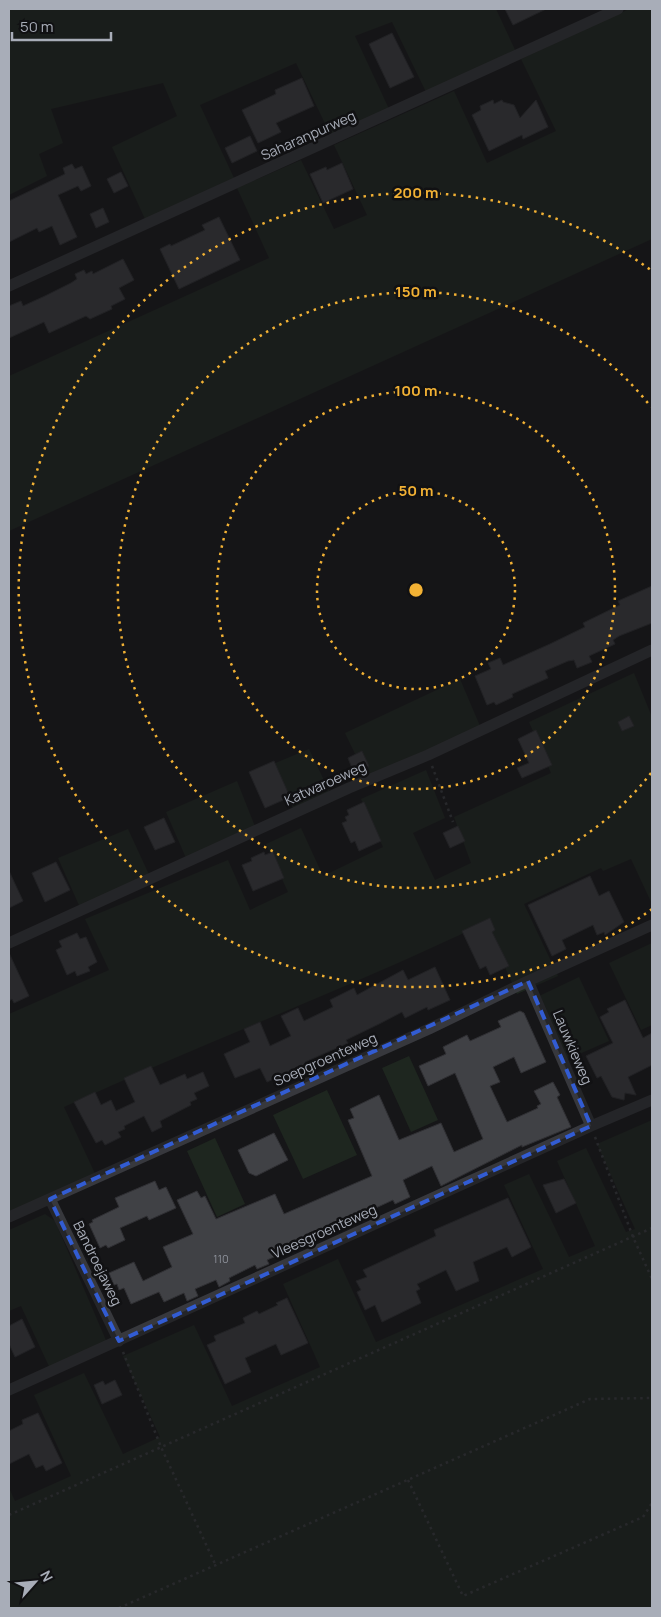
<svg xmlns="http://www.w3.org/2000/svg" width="661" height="1617" font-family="Manrope,sans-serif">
<rect width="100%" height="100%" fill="#161618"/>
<path fill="#1e261f" d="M9,9H496L516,52L427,94L392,22L355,36L389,109L331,136L296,63L200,105L234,178L145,219L112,147L177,116L163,83L51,109L63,143L39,154L47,176L9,195Z
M629,9H652V239L9,531V376L269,258L237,188L301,160L334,229L367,215L334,145L454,91L487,163L556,131L521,59Z
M634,673L652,717V904L631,859L603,871L601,868L524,904L558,976L517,994L485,923C347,989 203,1043 64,1107L98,1180L13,1219L9,1209V1014L109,970L85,919L228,860L250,910L288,892L266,844L301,828L323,876L383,847L361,799L426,770L445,818L413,833L435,880L471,863L454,817L551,773L529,722Z
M460,679L483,733L370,785L345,733Z
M309,749L334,801L297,817L273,764Z
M237,781L258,834L189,865L166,812Z
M128,829L152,881L82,912L58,858Z
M652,943V1025L641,1030L609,963Z
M579,977L609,1041L561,1062L537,997Z
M409,1056L438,1120L411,1132L382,1068Z
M327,1090L357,1155L303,1179L273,1115Z
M652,1120V1608H9V1488L15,1501L71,1476L34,1395L84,1373L123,1454L160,1437L123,1356L194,1325L232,1406L320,1367L283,1284L338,1259L376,1342L543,1269L504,1185L529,1174L569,1257L595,1246L557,1161L586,1148L626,1232L635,1229L597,1144Z
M215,1138L245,1204L217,1217L187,1151Z
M45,1214L55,1221L108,1345L53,1375L21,1306L9,1311V1230Z"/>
<path fill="#404145" stroke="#303034" d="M505,9H546L513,25Z
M392,33L414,77L390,88L369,44Z
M302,78L314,106L276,123L281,132L258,143L242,110L276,94L275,90Z
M493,100L494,104L502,100L503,102L514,105L520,118L536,100L548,127L523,139L522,135L489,151L472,115L481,110L480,106Z
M250,136L257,151L232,163L225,148Z
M342,163L353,189L323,203L310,174L326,167L327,170Z
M72,164L75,169L82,166L91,186L81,191L78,186L58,195L77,237L60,245L52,226L39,232L37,228L9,242V201L65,174L63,168Z
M121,172L128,186L114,193L107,179Z
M103,208L109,222L96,228L90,214Z
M219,217L240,260L179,289L160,249L170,244L171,246L205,230L202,225Z
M123,259L134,280L119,288L125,299L111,306L112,309L90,319L86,316L49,333L44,322L9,338V306L21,301L23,306L45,296L71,283L77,279L75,274L84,270L86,274L92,271L93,274Z
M652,586V623L619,636L613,640L615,644L589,656L592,662L577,668L574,660L568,661L545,671L548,678L512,694L513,697L496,705L494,702L487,705L475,676L491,669L488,663L500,658L503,665L550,644L585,627L583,623L620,605L618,601Z
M629,716L634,726L622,731L618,722Z
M536,730L552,765L522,778L517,768L529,763L518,739Z
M362,751L369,766L354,773L348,758Z
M274,761L290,797L265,808L249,772Z
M364,802L381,841L359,851L355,841L351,843L342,823L347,821L345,817L349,815L347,810Z
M164,818L175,842L155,850L144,827Z
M458,826L465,841L450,848L443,833Z
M264,852L265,855L273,852L284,878L253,891L242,865L252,861L251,858Z
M56,862L70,890L45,902L32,873Z
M9,871L23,901L9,908Z
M590,876L599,896L609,891L624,922L605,935L604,932L597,935L593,925L562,940L566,949L552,956L528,905Z
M490,918L495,930L492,932L509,966L490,975L486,966L480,969L462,931Z
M77,933L80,939L86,937L97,962L88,967L90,971L77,976L75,971L67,975L56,950L62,947L59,941Z
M9,953L29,996L14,1003L12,999L9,1001Z
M435,967L450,1000L428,1010L427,1007L405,1018L402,1012L381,1023L346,1040L348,1043L305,1062L308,1069L294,1075L291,1071L267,1082L260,1068L235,1078L224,1054L250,1042L244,1029L260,1022L270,1046L291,1036L281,1016L298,1008L304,1021L333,1007L330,1000L354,988L357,995L403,970L408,980Z
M625,1000L643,1038L652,1033V1065L628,1077L636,1095L625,1093L624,1100L612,1097L601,1076L597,1078L586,1056L613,1043L600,1017L609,1012L607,1009Z
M520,1011L524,1013L546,1062L521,1073L514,1057L493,1067L500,1082L490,1086L507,1122L538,1108L537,1106L541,1104L534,1091L553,1082L560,1095L557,1097L571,1127L522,1147V1145L441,1186L432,1166L403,1180L410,1197L395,1204L393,1200L354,1218L355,1222L267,1260L269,1264L257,1269L255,1265L229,1278L230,1281L219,1287L216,1280L195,1289L198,1296L187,1301L184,1293L164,1302L159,1292L131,1304L124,1288L119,1290L117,1284L114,1285L109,1273L134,1262L143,1281L172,1267L163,1247L193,1234L177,1200L197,1191L201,1198L205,1196L216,1219L275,1194L284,1214L372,1176L348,1120L354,1118L350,1109L379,1095L399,1140L441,1123L454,1152L483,1139L455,1073L428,1086L419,1066L446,1054L443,1047L467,1035L470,1041L501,1027L498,1021Z
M151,1066L160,1085L185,1074L187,1079L203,1072L209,1086L194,1093L197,1099L190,1102L191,1105L160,1121L162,1127L152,1132L144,1116L124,1126L125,1129L118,1132L121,1137L105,1145L102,1140L96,1143L74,1102L95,1092L101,1105L111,1100L116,1111L135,1102L124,1078Z
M274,1133L288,1160L256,1176L249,1173L238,1150Z
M564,1179L576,1203L556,1213L543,1185Z
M155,1181L159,1190L166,1187L176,1208L149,1220L147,1216L120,1228L125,1240L108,1248L106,1245L100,1248L89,1224L93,1222L92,1220L119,1207L115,1198Z
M508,1198L531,1247L512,1257L507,1247L473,1262L479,1281L456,1291L446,1270L417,1284L420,1289L416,1291L421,1303L382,1322L375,1305L365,1310L357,1292L361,1290L356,1281L367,1277L363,1270L436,1236L434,1230Z
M287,1298L308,1343L281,1355L276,1344L245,1358L251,1372L225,1384L207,1345L216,1341L214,1336L245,1323L243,1318L257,1311L259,1314L278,1305L276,1303Z
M22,1319L35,1347L15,1357L9,1344V1326Z
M115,1380L122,1395L102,1404L94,1385L103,1381L105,1385Z
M38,1413L62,1463L46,1471L43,1465L36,1468L29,1454L9,1464V1431L23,1424L22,1420Z"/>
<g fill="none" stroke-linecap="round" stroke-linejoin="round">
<path stroke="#3d3f44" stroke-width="2.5" stroke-dasharray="2.5 4" stroke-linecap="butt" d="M432,766L453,822
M595,1137L633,1237L652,1279
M123,1352L161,1447L216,1566
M408,1480L463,1596L643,1517L652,1503
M9,1515L652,1228
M119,1608L590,1399L652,1398"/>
<path stroke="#37383d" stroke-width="11" d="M9,286L618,9
M9,943L349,788L428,755L652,650
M528,981L591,1126
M50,1199L119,1341
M9,1217L429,1029L528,981L652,925
M9,1390L591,1126L652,1100"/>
</g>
<path d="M0 0H661V1617H0ZM528,981L591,1126L119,1341L50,1199Z" fill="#161618" fill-opacity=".55" fill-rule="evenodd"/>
<path fill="none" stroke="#325cd3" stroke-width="4" stroke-dasharray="10 6" stroke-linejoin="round" d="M528,981L591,1126L119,1341L50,1199Z"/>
<g fill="none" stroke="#f2b134" stroke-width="2.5" stroke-dasharray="2.5 5">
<circle cx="416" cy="590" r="99"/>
<circle cx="416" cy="590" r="199"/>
<path d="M651 773A298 298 0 1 1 651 407"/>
<path d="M652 909A397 397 0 1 1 652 271"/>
</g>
<g text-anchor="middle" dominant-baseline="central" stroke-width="5" stroke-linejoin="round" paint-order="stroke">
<g font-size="11" fill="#8e929b">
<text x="221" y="1258">110</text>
</g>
<g font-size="14" fill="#a8adb8" stroke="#111113">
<text transform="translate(308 135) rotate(-24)">Saharanpurweg</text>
<text transform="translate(325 783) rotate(-24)">Katwaroeweg</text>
<text transform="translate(573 1047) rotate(67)">Lauwkieweg</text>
<text transform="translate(325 1059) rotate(-24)">Soepgroenteweg</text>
<text transform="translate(324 1231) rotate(-24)">Vleesgroenteweg</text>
<text transform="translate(98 1263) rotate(64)">Bandroejaweg</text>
</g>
</g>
<circle cx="416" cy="590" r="8" fill="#f2b134" stroke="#111113" stroke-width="2.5"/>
<g font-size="15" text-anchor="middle" font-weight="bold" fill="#f2b134" stroke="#111113" stroke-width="5" stroke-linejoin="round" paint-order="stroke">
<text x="416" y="198">200 m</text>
<text x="416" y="297">150 m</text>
<text x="416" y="396">100 m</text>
<text x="416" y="496">50 m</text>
</g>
<rect width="661" height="1617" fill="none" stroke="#a8adb8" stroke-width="20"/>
<g transform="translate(35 1582) rotate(63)" stroke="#111113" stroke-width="4" paint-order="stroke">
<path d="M0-4L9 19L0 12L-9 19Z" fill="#a8adb8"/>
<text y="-8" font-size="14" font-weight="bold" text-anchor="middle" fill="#a8adb8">N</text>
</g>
<path d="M12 32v8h99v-8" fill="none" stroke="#a8adb8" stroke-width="2.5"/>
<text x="20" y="32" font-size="15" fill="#a8adb8" stroke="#111113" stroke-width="4" paint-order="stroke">50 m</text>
</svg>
